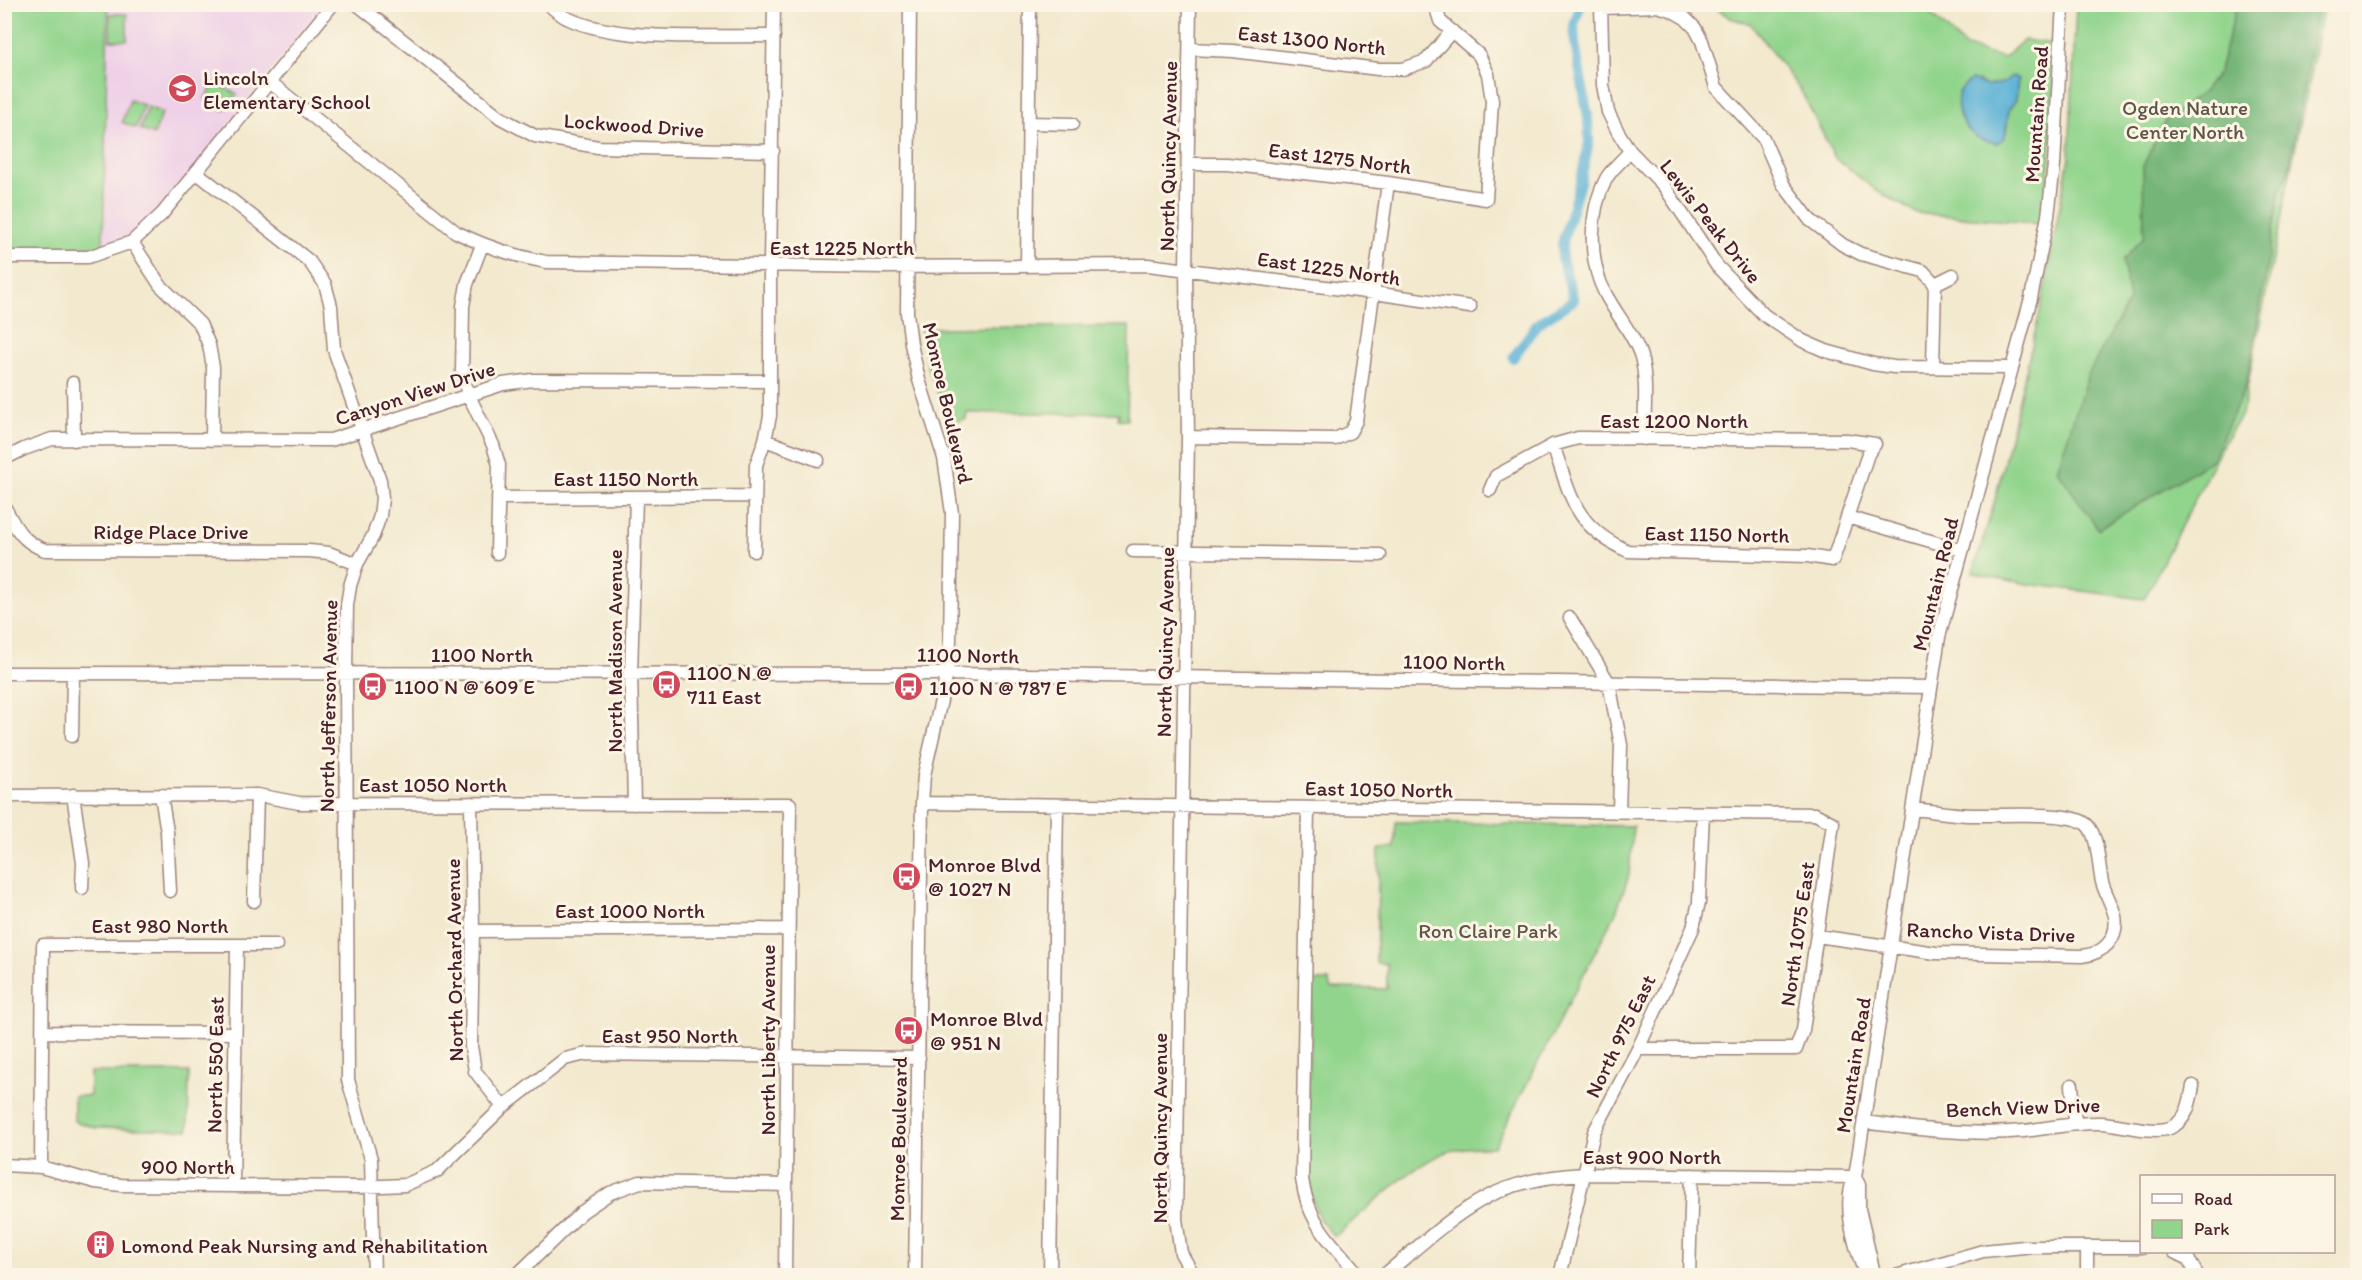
<svg xmlns="http://www.w3.org/2000/svg" width="2362" height="1280" font-family="Itim,sans-serif">
<rect width="100%" height="100%" fill="#fcf5e5"/>
<filter id="ink" filterUnits="userSpaceOnUse"><feTurbulence type="fractalNoise" baseFrequency=".0167" numOctaves="2"/><feDisplacementMap in="SourceGraphic" scale="12" xChannelSelector="R" yChannelSelector="G"/><feConvolveMatrix kernelMatrix="1 2 1 2 8 2 1 2 1" color-interpolation-filters="sRGB"/></filter>
<filter id="wash" filterUnits="userSpaceOnUse"><feTurbulence type="fractalNoise" baseFrequency=".008" numOctaves="4" result="noise"/><feDisplacementMap in="SourceGraphic" scale="24" xChannelSelector="R" yChannelSelector="G"/><feGaussianBlur stdDeviation="1.35" result="paint"/><feColorMatrix in="noise" values="0 0 0 0 0 0 0 0 0 0 0 0 0 0 0 0 0 1.4 0 .05"/><feComposite in="paint" operator="in"/></filter>
<g filter="url(#wash)">
<rect width="100%" height="100%" fill="#f2e9ce"/>
<path fill="#efd0e7" d="M108,5H323L190,173L140,231L103,247Z"/>
<path fill="#91d48c" stroke="#6e7a5c" stroke-width="1.5" fill-rule="evenodd" d="M5,5H108L103,247L86,253L5,252Z
M1712,5H1921L1966,47L2003,58L2024,40L2057,44L2050,159L2042,224L1916,213L1877,191L1835,158L1801,91L1751,24L1730,18ZM2012,76L2018,79L2016,100L2009,109L2006,132L1976,137L1965,126L1959,115L1978,81L1987,86L2003,83Z
M2076,5H2324L2242,413L2221,448L2144,599L2027,584L1973,573L1995,500L2039,316L2069,158Z
M110,14H127V40H110Z
M214,83L237,94L224,110L205,99Z
M130,100L144,105L136,128L122,122Z
M148,107L162,113L154,135L140,129Z
M1129,326L1127,420L1118,419L1119,413H967L966,419L950,423L928,368L921,328Z
M1396,822L1633,826L1629,875L1616,912L1494,1147C1476,1147 1457,1147 1440,1155C1407,1169 1363,1213 1334,1237L1320,1220L1306,1180L1311,981H1329L1330,988L1387,989V964L1376,963L1379,849L1394,848Z
M90,1072H189L188,1130L96,1128L74,1121V1096H90Z"/>
<path fill="#74b678" stroke="#5f6a52" stroke-width="1.5" d="M2235,5H2321L2316,17L2288,174L2280,190L2247,383L2212,460L2098,529L2057,470L2088,374L2129,301L2123,260L2144,237L2143,166L2166,119L2203,92L2218,73L2234,17Z"/>
<path fill="#59b0d6" stroke="#526880" stroke-width="1.5" d="M2012,76L2018,79L2016,100L2009,109L2005,137L1998,143C1990,142 1982,141 1975,136C1957,123 1948,92 1972,80L1987,86L2003,83Z"/>
<g fill="none" stroke-linecap="round" stroke-linejoin="round">
<path stroke="#59b0d6" stroke-width="10" d="M1513,358L1537,324L1574,300L1562,259V244L1581,179L1589,142L1588,117L1575,44L1574,25L1581,4"/>
</g>
</g>
<g filter="url(#ink)">
<g fill="none" stroke-linecap="round" stroke-linejoin="round">
<defs>
<path id="minor" d="M357,4L501,118L535,136L598,147L773,151
M548,4C554,9 560,15 567,18C619,43 716,35 774,36
M910,4L907,313L911,344L919,380L944,458L952,513L950,641L947,674L924,775L922,803L915,1276
M1190,4L1186,269L1188,437L1176,1219L1181,1253L1194,1276
M1601,4L1603,85L1608,112L1618,132L1630,151L1664,186L1717,266L1764,315L1803,341L1826,351L1873,364L1894,367L2011,368
M1601,8L1657,6L1671,10L1685,18L1695,28L1702,41L1716,87L1763,138L1783,184L1810,220L1843,245L1861,254L1923,271L1935,284L1933,367
M1190,49L1233,51L1378,69H1403L1426,61L1452,31
M270,82L456,232C486,247 514,256 546,262L883,267L1148,265L1374,293L1470,307
M1030,123L1072,124
M1630,151C1623,160 1611,169 1606,179C1589,212 1588,260 1605,293C1615,313 1635,336 1641,357C1648,382 1644,413 1644,439
M1188,164H1227L1388,183L1486,199L1492,101L1488,74L1479,55L1440,21L1435,4
M196,172L309,261L325,284L331,306L334,350L380,480L382,498L380,516L373,536L357,564L350,586L347,605L346,673L348,1080L371,1159L374,1276
M132,242L160,285L200,324L209,345L213,367L212,440
M482,245L467,284L463,306L462,373L468,394L493,445L499,465L497,553
M4,257H88L132,242L162,214L333,4
M1027,265L1030,4
M1935,284L1953,275
M73,383L74,440
M1188,437L1335,439L1350,432L1356,421L1388,183
M765,440L818,460
M4,459L24,449L52,439L331,440L503,384L533,380L769,381
M1490,490L1496,476L1553,445L1578,438L1847,440L1875,444L1868,454L1833,560L1807,556L1628,551C1574,527 1571,496 1553,445
M498,498L754,496
M4,506C15,527 22,542 45,550L309,551L329,553L357,564
M1847,517L1962,550
M754,551L756,465L765,440L770,416V266L774,4
M1133,551L1380,555
M1570,618L1609,683L1621,745L1619,812
M4,673L947,674L1931,687
M72,736L73,673
M73,795L83,863L82,888
M161,795L167,832L170,891
M4,796L257,795L299,803L790,804L785,1276
M471,803L473,931L471,1046L475,1071L503,1107
M922,803L1815,814L1833,823L1803,1030L1796,1049H1638
M634,804L631,673L636,497
M1308,808L1302,1179C1308,1224 1332,1243 1360,1276
M254,901L257,795
M473,931L787,929
M1817,936L1936,953L2082,956C2103,954 2119,939 2115,916C2112,904 2105,893 2102,882C2098,866 2099,830 2083,822C2061,811 2001,816 1974,815C1954,815 1934,811 1914,809
M43,1032L235,1033
M2072,1085L2075,1123
M1864,1122C1915,1129 1972,1136 2024,1131C2050,1128 2075,1122 2102,1123C2120,1124 2153,1134 2170,1128C2188,1120 2190,1102 2193,1086
M4,1165L41,1167L95,1182L121,1185L360,1187L405,1185L437,1171L503,1107L565,1059L586,1054L919,1058
M41,1167L43,945H276
M1857,1181L1859,1185V1209L1873,1269L1872,1276
M233,1186L237,945
M2087,1247V1276
M2174,1252L2188,1259L2198,1276
M516,1276L582,1212L610,1193L640,1182L786,1185
M1050,1276L1057,805
M1383,1276C1414,1251 1444,1222 1478,1202C1509,1183 1547,1176 1583,1174L1855,1177
M1560,1276L1594,1132L1638,1049L1693,928L1699,902L1703,813
M1689,1276L1692,1175
M1866,1276C1856,1250 1841,1203 1855,1177L1939,637L2031,298L2048,216L2054,165L2063,4
M1896,1276L1983,1251L2024,1247H2142"/>
</defs>
<use href="#minor" stroke="#9e847c" stroke-width="15"/>
<use href="#minor" stroke="#fff" stroke-width="12"/>
</g>
</g>
<defs>
<symbol id="school-disc" viewBox="-11 -11 22 22"><circle r="9.5" fill="#d1495b" stroke="#fcf5e5"/><path d="M0-5L7-2L0 1L-7-2ZM-4 1L0 2.5L4 1V4Q0 6-4 4Z" fill="#fff"/></symbol>
<symbol id="bus-disc" viewBox="-11 -11 22 22"><circle r="9.5" fill="#d1495b" stroke="#fcf5e5"/><path d="M-5-6H5V4H4V6H2V4H-2V6H-4V4H-5ZM-3.5-4V0h7V-4ZM-3.5 1.2v1.5H-2V1.2ZM2 1.2v1.5H3.5V1.2Z" fill="#fff"/></symbol>
<symbol id="building-disc" viewBox="-11 -11 22 22"><circle r="9.5" fill="#d1495b" stroke="#fcf5e5"/><path d="M-4-6H4V6H1V3H-1V6H-4ZM-2.5-4.3h1.7v1.8h-1.7ZM.8-4.3h1.7v1.8H.8ZM-2.5-1h1.7V.8h-1.7ZM.8-1h1.7V.8H.8Z" fill="#fff"/></symbol>
</defs>
<g fill-rule="evenodd">
<use href="#school-disc" x="166" y="72" width="33" height="33"/>
<use href="#bus-disc" x="650" y="668" width="33" height="33"/>
<use href="#bus-disc" x="356" y="670" width="33" height="33"/>
<use href="#bus-disc" x="892" y="670" width="33" height="33"/>
<use href="#bus-disc" x="890" y="860" width="33" height="33"/>
<use href="#bus-disc" x="892" y="1014" width="33" height="33"/>
<use href="#building-disc" x="84" y="1228" width="33" height="33"/>
</g>
<g text-anchor="middle" dominant-baseline="central" stroke-width="6" stroke-linejoin="round" paint-order="stroke">
<g font-size="21" fill="#4a1f2b" stroke="#fcf5e5">
<text transform="translate(1312 40) rotate(6)">East 1300 North</text>
<text transform="translate(2036 114) rotate(-86)">Mountain Road</text>
<text transform="translate(634 125) rotate(4)">Lockwood Drive</text>
<text transform="translate(1168 156) rotate(-89)">North Quincy Avenue</text>
<text transform="translate(1340 158) rotate(7)">East 1275 North</text>
<text transform="translate(1711 221) rotate(52)">Lewis Peak Drive</text>
<text x="842" y="247">East 1225 North</text>
<text transform="translate(1329 268) rotate(8)">East 1225 North</text>
<text transform="translate(415 393) rotate(-18)">Canyon View Drive</text>
<text transform="translate(948 403) rotate(77)">Monroe Boulevard</text>
<text x="1674" y="420">East 1200 North</text>
<text x="626" y="478">East 1150 North</text>
<text x="171" y="531">Ridge Place Drive</text>
<text transform="translate(1717 534) rotate(1)">East 1150 North</text>
<text transform="translate(1935 584) rotate(-76)">Mountain Road</text>
<text transform="translate(1165 642) rotate(-89)">North Quincy Avenue</text>
<text transform="translate(614 651) rotate(-90)">North Madison Avenue</text>
<text x="482" y="654">1100 North</text>
<text transform="translate(968 655) rotate(1)">1100 North</text>
<text transform="translate(1454 662) rotate(1)">1100 North</text>
<text transform="translate(328 706) rotate(-89)">North Jefferson Avenue</text>
<text x="433" y="784">East 1050 North</text>
<text transform="translate(1379 789) rotate(1)">East 1050 North</text>
<text x="630" y="910">East 1000 North</text>
<text x="160" y="925">East 980 North</text>
<text transform="translate(1991 932) rotate(2)">Rancho Vista Drive</text>
<text transform="translate(1797 934) rotate(-82)">North 1075 East</text>
<text transform="translate(454 960) rotate(-91)">North Orchard Avenue</text>
<text x="670" y="1035">East 950 North</text>
<text transform="translate(1620 1036) rotate(-64)">North 975 East</text>
<text transform="translate(767 1040) rotate(-90)">North Liberty Avenue</text>
<text transform="translate(215 1065) rotate(-89)">North 550 East</text>
<text transform="translate(1853 1065) rotate(-81)">Mountain Road</text>
<text transform="translate(2023 1107) rotate(-2)">Bench View Drive</text>
<text transform="translate(1159 1128) rotate(-90)">North Quincy Avenue</text>
<text transform="translate(898 1139) rotate(-89)">Monroe Boulevard</text>
<text x="1652" y="1156">East 900 North</text>
<text x="188" y="1166">900 North</text>
</g>
<g font-size="21" fill="#4a1f2b" stroke="#fcf5e5" text-anchor="start">
<text x="203" y="77">Lincoln<tspan x="203" dy="24">Elementary School</tspan></text>
<text x="687" y="672">1100 N @<tspan x="687" dy="24">711 East</tspan></text>
<text x="394" y="686">1100 N @ 609 E</text>
<text x="929" y="687">1100 N @ 787 E</text>
<text x="928" y="864">Monroe Blvd<tspan x="928" dy="24">@ 1027 N</tspan></text>
<text x="930" y="1018">Monroe Blvd<tspan x="930" dy="24">@ 951 N</tspan></text>
<text x="121" y="1245">Lomond Peak Nursing and Rehabilitation</text>
</g>
<g font-size="21" fill="#5f5548" stroke="#fcf5e5">
<text x="2185" y="107">Ogden Nature<tspan x="2185" dy="24">Center North</tspan></text>
<text x="1488" y="930">Ron Claire Park</text>
</g>
</g>
<rect width="2362" height="1280" fill="none" stroke="#fcf5e5" stroke-width="24"/>
<rect x="2140" y="1175" width="195" height="78" fill="#fcf5e5" stroke="#b59f9b" stroke-width="1.5"/>
<rect x="2152" y="1194" width="30" height="9" fill="#ffffff" stroke="#b59f9b" stroke-width="1.5"/>
<text x="2194" y="1205" font-size="18" fill="#4a1f2b">Road</text>
<rect x="2152" y="1220" width="30" height="18" fill="#91d48c" stroke="#b59f9b" stroke-width="1.5"/>
<text x="2194" y="1235" font-size="18" fill="#4a1f2b">Park</text>
</svg>
